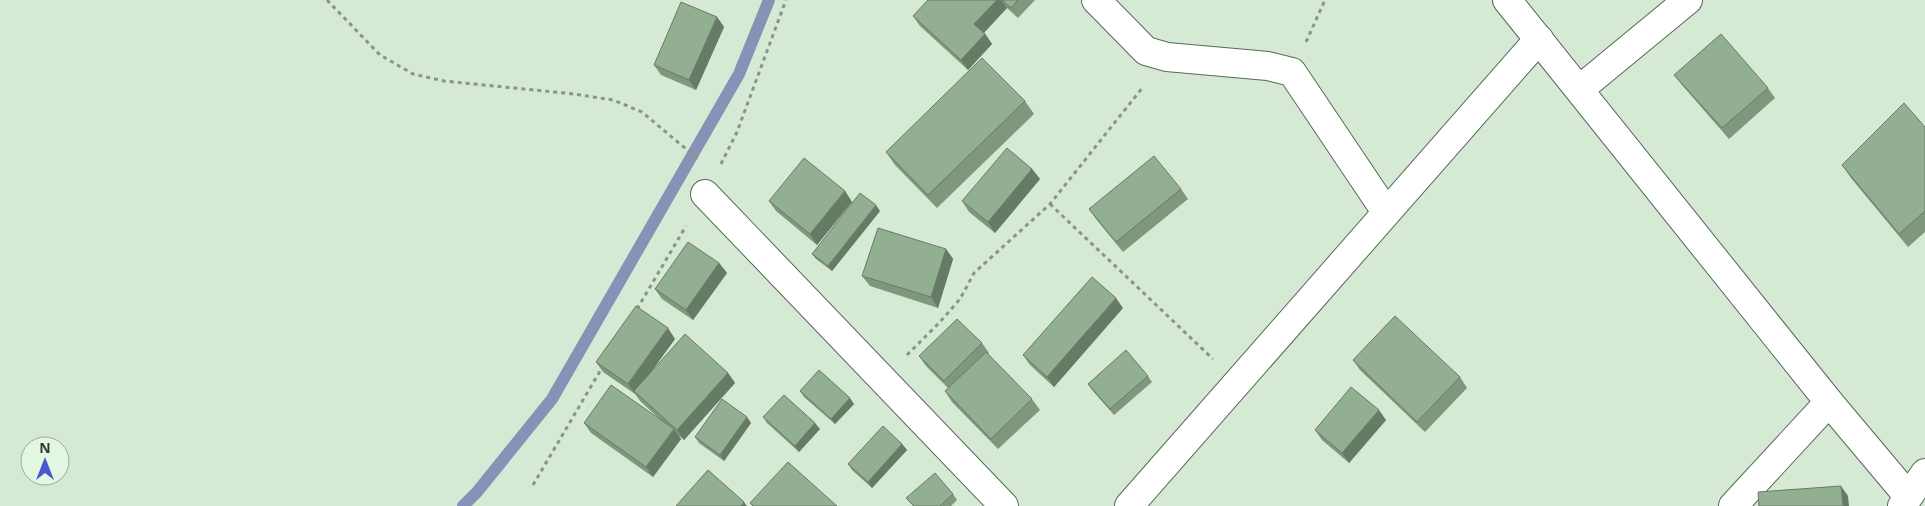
<svg xmlns="http://www.w3.org/2000/svg" width="1925" height="506" font-family="'Noto Sans',sans-serif">
  <rect width="100%" height="100%" fill="#d5e9d5"/>
  <g fill="none" stroke-linecap="round" stroke-linejoin="round">
    <polyline stroke="#8891b6" stroke-width="12" points="463,506 477,492 552,399 739,74 769,0"/>
    <defs>
      <g id="minor">
        <polyline points="1096,0 1146,51 1167,57 1268,66 1292,72 1386,212"/>
        <polyline points="1507,0 1829,402 1908,496"/>
        <polyline points="1580,89 1688,0"/>
        <polyline points="705,194 1004,506"/>
        <polyline points="1129,506 1539,39"/>
        <polyline points="1733,506 1829,402"/>
        <polyline points="1902,506 1925,473"/>
      </g>
    </defs>
    <use href="#minor" stroke="#586958" stroke-width="30"/>
    <g stroke="#889688" stroke-width="3" stroke-dasharray="4 4" stroke-linecap="butt">
      <polyline points="327,0 380,55 413,74 444,81 574,94 613,100 642,112 698,159"/>
      <polyline points="1306,42 1325,0"/>
      <polyline points="721,164 737,132 786,0"/>
      <polyline points="1050,204 1213,359"/>
      <polyline points="637,309 686,226"/>
      <polyline points="907,355 939,323 960,299 974,273 1050,204 1143,87"/>
      <polyline points="533,485 603,366"/>
    </g>
    <use href="#minor" stroke="#fff" stroke-width="28"/>
  </g>
  <g fill="#7e977d">
    <polygon points="928,0 1035,0 1018,18 1007,8 984,32 992,44 968,70 920,26 913,16"/>
    <polygon points="717,17 724,27 696,90 661,75 654,65"/>
    <polygon points="1674,75 1768,88 1775,98 1729,139 1682,85"/>
    <polygon points="1025,101 1034,114 937,208 895,165 886,152"/>
    <polygon points="1925,127 1925,232 1908,247 1851,178 1842,165"/>
    <polygon points="1032,169 1040,179 995,233 969,212 962,201"/>
    <polygon points="1181,189 1188,199 1123,252 1096,219 1089,209"/>
    <polygon points="845,191 852,202 817,245 776,211 769,201"/>
    <polygon points="880,211 832,271 816,259 812,254"/>
    <polygon points="946,249 953,259 938,308 870,286 862,276"/>
    <polygon points="719,263 727,273 693,320 662,299 655,289"/>
    <polygon points="1123,308 1054,387 1030,365 1023,355"/>
    <polygon points="675,339 650,373 728,373 735,383 684,440 678,435 681,439 653,477 591,433 584,423 662,421 641,402 635,394 603,372 596,362"/>
    <polygon points="982,343 989,353 988,354 1032,399 1040,410 998,449 952,402 945,391 948,388 926,366 919,356"/>
    <polygon points="1353,360 1460,377 1467,388 1425,432 1360,370"/>
    <polygon points="1148,376 1152,382 1114,415 1092,390 1088,384"/>
    <polygon points="800,391 854,404 835,424 804,397"/>
    <polygon points="763,417 820,429 799,452 767,423"/>
    <polygon points="1386,420 1349,463 1322,440 1315,430"/>
    <polygon points="751,423 724,461 699,443 695,437"/>
    <polygon points="902,444 907,450 872,488 852,470 848,464"/>
    <polygon points="953,494 957,500 951,506 913,506 906,498"/>
  </g>
  <g fill="#667b66">
    <polygon points="997,0 1001,0 1007,8 982,35 974,24"/>
    <polygon points="717,17 724,27 696,90 689,80"/>
    <polygon points="985,34 992,44 968,70 961,60"/>
    <polygon points="1032,169 1040,179 995,233 988,222"/>
    <polygon points="845,191 852,202 817,245 810,234"/>
    <polygon points="876,205 880,211 832,271 828,266"/>
    <polygon points="946,249 953,259 938,308 931,297"/>
    <polygon points="719,263 727,273 693,320 686,310"/>
    <polygon points="1116,298 1123,308 1054,387 1047,377"/>
    <polygon points="668,328 675,339 636,393 634,391 635,394 628,384"/>
    <polygon points="728,373 735,383 684,440 677,430"/>
    <polygon points="850,398 854,404 835,424 831,419"/>
    <polygon points="1379,410 1386,420 1349,463 1342,453"/>
    <polygon points="747,417 751,423 724,461 720,455"/>
    <polygon points="815,423 820,429 799,452 795,446"/>
    <polygon points="674,429 681,439 653,477 646,467"/>
    <polygon points="902,444 907,450 872,488 868,482"/>
    <polygon points="1841,486 1848,496 1849,506 1843,506"/>
    <polygon points="744,502 747,506 741,506"/>
  </g>
  <g fill="#92b091" stroke="#667b66">
    <polygon points="928,0 997,0 974,24 985,34 961,60 913,16"/>
    <polygon points="1002,0 1018,0 1011,8"/>
    <polygon points="681,2 717,17 689,80 654,65"/>
    <polygon points="1721,34 1768,88 1722,128 1674,75"/>
    <polygon points="982,58 1025,101 928,195 886,152"/>
    <polygon points="1904,103 1925,127 1925,211 1899,234 1842,165"/>
    <polygon points="1007,148 1032,169 988,222 962,201"/>
    <polygon points="1154,156 1181,189 1116,242 1089,209"/>
    <polygon points="804,158 845,191 810,234 769,201"/>
    <polygon points="860,193 876,205 828,266 812,254"/>
    <polygon points="878,228 946,249 931,297 862,276"/>
    <polygon points="688,242 719,263 686,310 655,289"/>
    <polygon points="1092,277 1116,298 1047,377 1023,355"/>
    <polygon points="636,306 668,328 628,384 596,362"/>
    <polygon points="1395,316 1460,377 1417,422 1353,360"/>
    <polygon points="957,319 982,343 944,381 919,356"/>
    <polygon points="685,334 728,373 677,430 634,391"/>
    <polygon points="1126,350 1148,376 1110,409 1088,384"/>
    <polygon points="986,352 1032,399 991,439 945,391"/>
    <polygon points="819,370 850,398 831,419 800,391"/>
    <polygon points="611,385 674,429 646,467 584,423"/>
    <polygon points="1351,387 1379,410 1342,453 1315,430"/>
    <polygon points="784,395 815,423 795,446 763,417"/>
    <polygon points="722,399 747,417 720,455 695,437"/>
    <polygon points="883,426 902,444 868,482 848,464"/>
    <polygon points="788,462 837,506 753,506 750,503"/>
    <polygon points="708,470 744,502 741,506 676,506"/>
    <polygon points="935,473 953,494 940,506 914,506 906,498"/>
    <polygon points="1841,486 1843,506 1759,506 1758,492"/>
  </g>
  <g transform="translate(45 461)"><circle r="24" fill="#e2f6e2" stroke="#9cab9c"/>
  <path d="M0-4L9 19L0 12L-9 19Z" fill="#4957cc"/>
  <text y="-8" font-size="14" font-weight="bold" text-anchor="middle" fill="#323a32">N</text>
  </g>
</svg>
